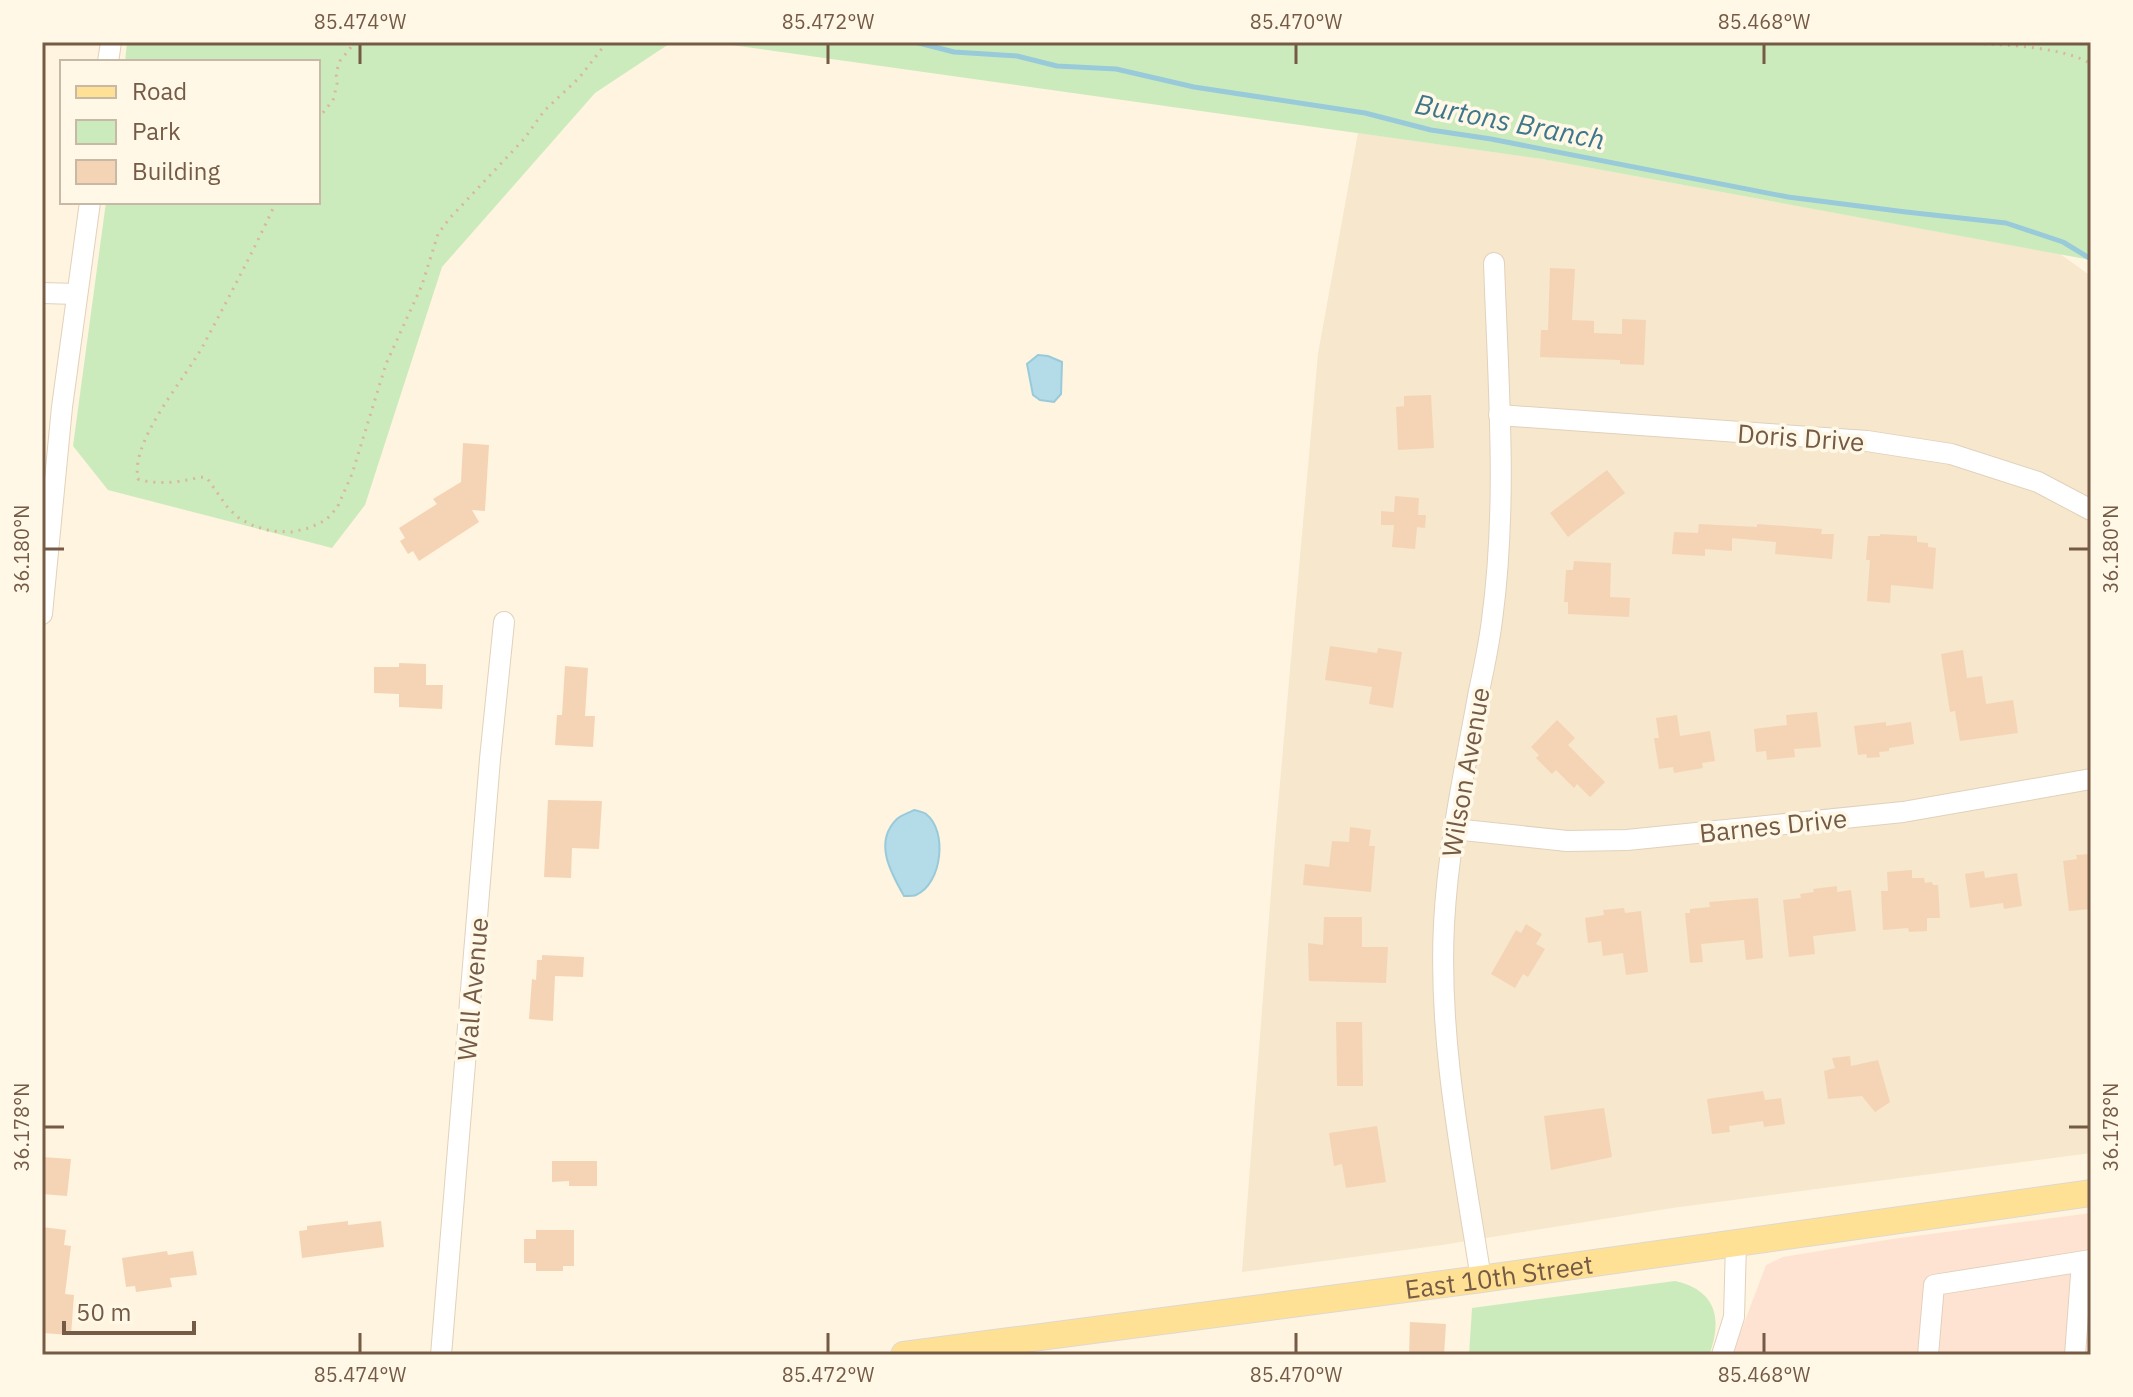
<svg xmlns="http://www.w3.org/2000/svg" width="2133" height="1397" font-family="'IBM Plex Sans',sans-serif">
  <rect width="100%" height="100%" fill="#fef4df"/>
  <polygon fill="#f6e7cd" points="1358,133 1542,159 2060,254 2091,276 2091,1153 1672,1208 1442,1245 1242,1272 1275,840 1318,354"/>
  <polygon fill="#ffe3d2" points="2091,1213 2091,1355 1732,1355 1766,1265 1783,1257 1892,1239"/>
  <g fill="#ccebbd">
    <polygon points="127,42 672,42 595,93 442,267 365,505 332,548 108,490 73,446 106,202 318,202 318,62 125,62"/>
    <polygon points="710,42 2091,42 2091,260 1542,159"/>
    <path d="M 1675,1281 C 1716,1290 1723,1319 1709,1355 L 1469,1355 L 1472,1308 Z"/>
  </g>
  <g fill="#b3dce8" stroke="#99cada" stroke-width="2">
    <polygon points="1038,355 1048,356 1062,362 1061,394 1054,402 1040,400 1033,395 1027,364"/>
    <path d="M 914,810 C 916,810 925,813 926,814 C 948,831 942,884 916,895 C 914,896 907,896 904,896 C 891,873 873,842 897,819 C 901,815 909,813 914,810 Z"/>
  </g>
  <g fill="none" stroke-linecap="round" stroke-linejoin="round">
    <polyline stroke="#99cada" stroke-width="5" points="915,42 954,52 1017,56 1057,66 1116,69 1194,87 1365,113 1431,130 1491,139 1788,197 1906,212 2006,223 2063,242 2091,259"/>
  </g>
  <g fill="#f5d4b5">
    <polygon points="1550,268 1575,269 1572,320 1594,321 1594,333 1622,334 1622,319 1646,320 1644,365 1620,364 1620,360 1540,357 1541,330 1548,330"/>
    <polygon points="1431,395 1434,448 1398,450 1396,407 1404,406 1404,396"/>
    <polygon points="463,443 489,445 485,511 472,510 479,522 419,561 413,551 408,554 400,541 405,538 399,528 437,504 433,499 461,482"/>
    <polygon points="1607,470 1625,493 1568,537 1550,513"/>
    <polygon points="1395,496 1419,498 1418,515 1426,515 1425,528 1417,527 1415,549 1392,547 1394,525 1381,525 1381,511 1394,512"/>
    <polygon points="1699,524 1757,527 1757,524 1822,529 1821,534 1834,534 1832,559 1775,554 1776,542 1732,538 1732,551 1705,549 1705,556 1672,554 1674,532 1698,533"/>
    <polygon points="1880,534 1917,536 1917,542 1928,543 1928,547 1936,548 1933,589 1891,585 1890,603 1867,601 1870,560 1866,560 1868,536 1880,536"/>
    <polygon points="1574,561 1611,563 1610,597 1630,598 1629,617 1568,614 1568,602 1564,602 1566,570 1573,570"/>
    <polygon points="1330,646 1377,653 1378,648 1402,652 1393,708 1369,704 1372,687 1325,680"/>
    <polygon points="1963,650 1967,678 1982,676 1986,704 2013,700 2018,733 1960,741 1955,711 1950,712 1941,654"/>
    <polygon points="399,663 426,664 426,685 443,685 442,709 399,707 399,694 374,693 374,667 399,667"/>
    <polygon points="565,666 588,668 585,716 595,716 593,747 555,745 557,715 562,715"/>
    <polygon points="1817,712 1821,747 1794,749 1795,757 1767,760 1766,751 1756,752 1754,729 1787,725 1786,715"/>
    <polygon points="1677,715 1680,736 1710,731 1715,761 1702,763 1703,768 1674,773 1673,767 1659,769 1654,738 1659,738 1656,718"/>
    <polygon points="1557,720 1575,738 1568,745 1605,782 1590,797 1577,784 1574,788 1556,770 1552,774 1536,758 1539,755 1531,747"/>
    <polygon points="1886,722 1886,726 1911,722 1914,744 1889,748 1889,751 1879,752 1880,757 1867,758 1866,754 1858,755 1854,726"/>
    <polygon points="548,800 602,801 599,849 572,848 571,878 544,877"/>
    <polygon points="1350,827 1371,830 1369,846 1375,846 1371,892 1303,885 1305,864 1329,867 1332,841 1349,842"/>
    <polygon points="2091,854 2091,897 2089,897 2090,909 2069,911 2063,861 2077,859 2076,855"/>
    <polygon points="1912,870 1912,878 1924,878 1925,883 1932,882 1933,885 1938,885 1940,918 1927,918 1927,931 1909,932 1908,928 1883,930 1881,891 1888,891 1887,872"/>
    <polygon points="1984,871 1985,878 2017,873 2022,906 2004,909 2003,903 1970,908 1965,874"/>
    <polygon points="1837,886 1837,892 1851,890 1856,931 1813,936 1815,954 1789,957 1783,900 1801,898 1800,894 1814,892 1813,889"/>
    <polygon points="1758,898 1763,958 1746,960 1744,940 1701,944 1703,962 1690,963 1685,913 1690,913 1690,909 1710,907 1709,902"/>
    <polygon points="1624,908 1625,913 1641,911 1648,972 1626,975 1623,953 1603,956 1601,941 1588,943 1585,918 1604,915 1603,910"/>
    <polygon points="1324,917 1362,917 1362,947 1388,947 1386,983 1309,981 1308,943 1323,945"/>
    <polygon points="1526,924 1542,934 1536,944 1545,949 1528,977 1523,974 1515,988 1491,974 1516,930 1521,933"/>
    <polygon points="542,955 584,957 583,977 555,976 553,1021 529,1019 532,979 536,980 537,960 542,960"/>
    <polygon points="1336,1022 1362,1022 1363,1086 1337,1086"/>
    <polygon points="1850,1056 1851,1066 1878,1060 1890,1102 1875,1112 1862,1096 1828,1099 1824,1071 1835,1068 1832,1058"/>
    <polygon points="1763,1091 1765,1100 1781,1098 1785,1124 1764,1127 1763,1121 1729,1126 1730,1132 1712,1134 1707,1099"/>
    <polygon points="1604,1108 1612,1157 1551,1170 1544,1116"/>
    <polygon points="1377,1126 1386,1182 1346,1188 1342,1164 1334,1166 1329,1133"/>
    <polygon points="42,1157 71,1159 67,1196 42,1194"/>
    <polygon points="552,1161 597,1161 597,1186 569,1186 569,1181 552,1182"/>
    <polygon points="348,1221 348,1225 381,1221 384,1247 302,1258 299,1231 307,1230 307,1226"/>
    <polygon points="42,1227 66,1230 64,1245 71,1246 65,1294 74,1295 71,1335 42,1333"/>
    <polygon points="536,1230 574,1230 574,1266 563,1266 563,1271 536,1271 536,1263 524,1263 524,1239 536,1239"/>
    <polygon points="167,1251 168,1255 193,1251 197,1275 170,1278 172,1287 136,1292 135,1286 126,1287 122,1258"/>
    <polygon points="1410,1322 1446,1324 1444,1355 1409,1355"/>
  </g>
  <g fill="none" stroke-linecap="round" stroke-linejoin="round">
    <defs>
      <g id="minor">
        <polyline points="108,62 111,42"/>
        <polyline points="42,293 77,294"/>
        <polyline points="1499,415 1867,441 1951,454 2038,482 2091,510"/>
        <polyline points="42,614 62,407 90,202"/>
        <polyline points="1454,829 1567,841 1627,840 1903,812 2091,779"/>
        <path d="M 1481,1279 C 1463,1162 1438,1043 1444,924 C 1448,846 1465,769 1479,691 C 1484,668 1489,644 1492,620 C 1508,502 1498,382 1494,263"/>
        <polyline points="441,1355 490,759 504,622"/>
        <polyline points="1722,1355 1734,1317 1736,1243"/>
        <polyline points="1928,1355 1934,1285 2091,1260"/>
        <polyline points="2075,1355 2082,1262"/>
      </g>
      <g id="major">
        <path id="s1" d="M 904,1355 L 1481,1279 L 2091,1193"/>
      </g>
    </defs>
    <use href="#minor" stroke="#e2d1bb" stroke-width="22"/>
    <use href="#major" stroke="#ded8d2" stroke-width="28"/>
    <g stroke="#d9b799" stroke-width="3" stroke-dasharray="2 6" stroke-linecap="butt">
      <path d="M 1936,42 C 1976,44 2058,43 2091,64"/>
      <polyline points="318,119 333,100 337,84 336,73 340,61 355,42"/>
      <path d="M 276,202 C 254,250 229,297 204,344 C 186,378 130,440 138,479 C 152,484 172,483 187,480 C 195,479 200,476 207,478 L 228,508 L 240,519 L 254,526 L 271,531 L 291,532 L 309,528 L 326,520 L 337,508 L 352,474 L 386,364 L 422,285 L 438,234 L 449,219 L 524,139 L 544,111 L 579,78 L 607,42"/>
    </g>
    <use href="#minor" stroke="#fff" stroke-width="20"/>
    <use href="#major" stroke="#ffe195" stroke-width="26"/>
  </g>
  <path fill="none" stroke="#755b45" stroke-width="3" d="M 360,44 L 360,64M 828,44 L 828,64M 1296,44 L 1296,64M 1764,44 L 1764,64M 44,549 L 64,549M 2069,549 L 2089,549M 44,1127 L 64,1127M 2069,1127 L 2089,1127M 360,1333 L 360,1353M 828,1333 L 828,1353M 1296,1333 L 1296,1353M 1764,1333 L 1764,1353"/>
  <g text-anchor="middle" dominant-baseline="central" stroke-width="7" stroke-linejoin="round" paint-order="stroke">
    <g font-size="26" fill="#755b45" stroke="#fff8e7">
      <text transform="translate(1801 437) rotate(4)">Doris Drive</text>
      <text transform="translate(1465 772) rotate(-80)">Wilson Avenue</text>
      <text transform="translate(1773 825) rotate(-6)">Barnes Drive</text>
      <text transform="translate(472 989) rotate(-85)">Wall Avenue</text>
      <text stroke="none"><textPath href="#s1" startOffset="600">East 10th Street</textPath></text>
    </g>
    <g font-size="28" font-style="italic" fill="#3e778b" stroke="#fff8e7">
      <text transform="translate(1510 121) rotate(11)">Burtons Branch</text>
    </g>
  </g>
  <rect width="2133" height="1397" fill="none" stroke="#fff8e7" stroke-width="88"/>
  <rect x="60" y="60" width="260" height="144" fill="#fff8e7" stroke="#c8b9a6" stroke-width="2"/>
  <rect x="76" y="86" width="40" height="12" fill="#ffe195" stroke="#c8b9a6" stroke-width="2"/>
  <text x="132" y="100" font-size="24" fill="#755b45">Road</text>
  <rect x="76" y="120" width="40" height="24" fill="#ccebbd" stroke="#c8b9a6" stroke-width="2"/>
  <text x="132" y="140" font-size="24" fill="#755b45">Park</text>
  <rect x="76" y="160" width="40" height="24" fill="#f5d4b5" stroke="#c8b9a6" stroke-width="2"/>
  <text x="132" y="180" font-size="24" fill="#755b45">Building</text>
  <path d="M64 1321v12h130v-12" fill="none" stroke="#755b45" stroke-width="4"/>
  <text x="76" y="1321" font-size="24" fill="#755b45" stroke="#fff8e7" stroke-width="6" paint-order="stroke">50 m</text>
  <rect x="44" y="44" width="2045" height="1309" fill="none" stroke="#755b45" stroke-width="3"/>
  <g font-size="20" text-anchor="middle" fill="#755b45">
    <text x="360" y="29">85.474°W</text>
    <text x="828" y="29">85.472°W</text>
    <text x="1296" y="29">85.470°W</text>
    <text x="1764" y="29">85.468°W</text>
    <text transform="translate(22 549) rotate(-90)" y="7">36.180°N</text>
    <text transform="translate(2111 549) rotate(-90)" y="7">36.180°N</text>
    <text transform="translate(22 1127) rotate(-90)" y="7">36.178°N</text>
    <text transform="translate(2111 1127) rotate(-90)" y="7">36.178°N</text>
    <text x="360" y="1382">85.474°W</text>
    <text x="828" y="1382">85.472°W</text>
    <text x="1296" y="1382">85.470°W</text>
    <text x="1764" y="1382">85.468°W</text>
  </g>
</svg>
